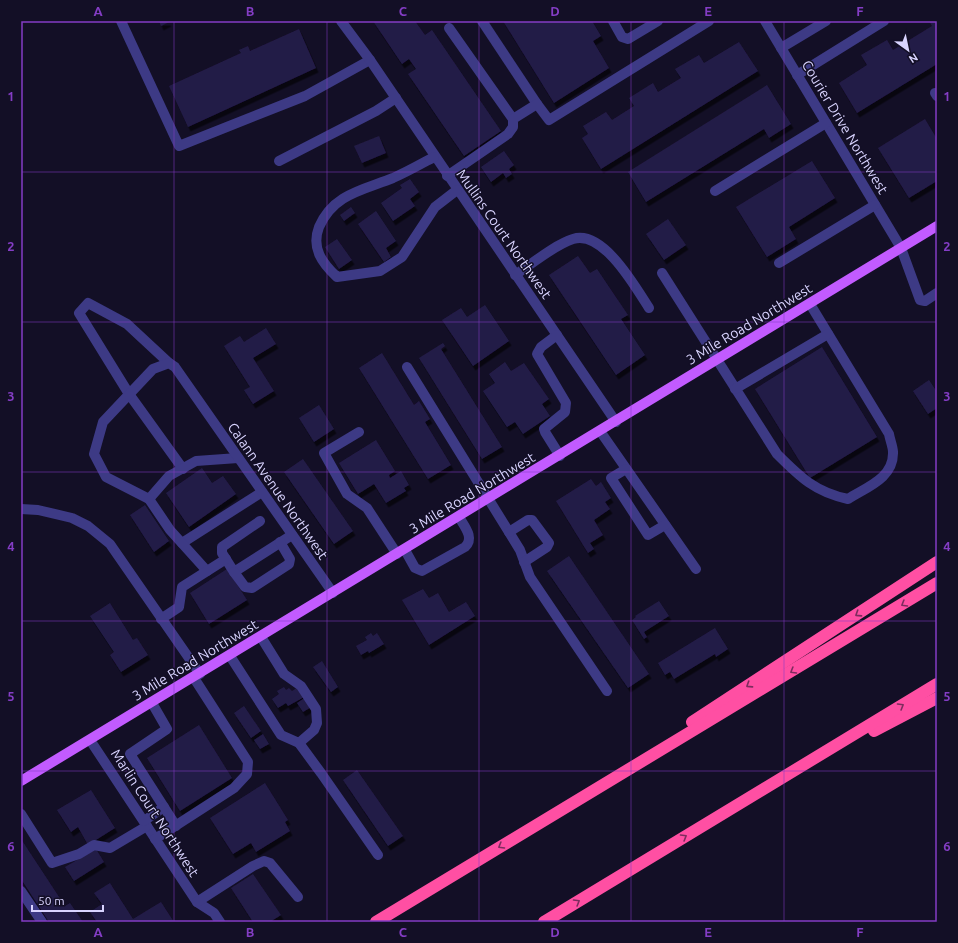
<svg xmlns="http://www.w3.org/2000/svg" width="958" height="943" font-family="Ubuntu,sans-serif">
  <defs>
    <filter id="shadow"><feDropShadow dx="2.5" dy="4.5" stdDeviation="0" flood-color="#0009"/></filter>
  </defs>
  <rect width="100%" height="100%" fill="#130f26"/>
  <g fill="#241b47" filter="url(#shadow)">
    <polygon points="159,21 168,21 169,22 161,26"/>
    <polygon points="373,21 415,21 425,35 432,30 501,131 464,156 408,74 416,69 409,59 402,64"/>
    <polygon points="503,21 592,21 601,36 593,41 609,68 554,103"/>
    <polygon points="929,21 937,21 937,64 857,113 839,83 867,65 861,55 887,40 893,50 932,26"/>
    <polygon points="299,29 316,68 188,127 169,86 241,53 239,50 248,46 250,51"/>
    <polygon points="739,42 758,71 601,169 582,138 588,134 583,126 606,112 612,120 634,106 629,98 653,83 658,92 681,78 675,69 699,55 704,63"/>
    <polygon points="767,85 791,124 769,138 764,129 646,202 628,172"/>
    <polygon points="925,119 937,139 937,181 909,198 878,148"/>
    <polygon points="379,136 386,153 362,163 354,146"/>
    <polygon points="504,151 514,165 509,169 512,174 506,178 503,173 491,182 481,167"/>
    <polygon points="812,161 835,198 789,227 796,239 767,257 736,207"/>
    <polygon points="410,179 419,192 410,199 415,206 393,221 381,203 402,188 400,185"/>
    <polygon points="351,207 355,213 344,221 340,215"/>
    <polygon points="376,211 396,241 386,248 391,257 384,262 358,224"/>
    <polygon points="668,219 686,245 664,260 646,234"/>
    <polygon points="337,239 352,260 339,269 325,247"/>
    <polygon points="578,256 590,273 597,269 628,315 621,319 645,355 616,375 549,275"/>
    <polygon points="485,305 509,341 473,366 442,320 461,308 467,317"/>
    <polygon points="266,328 276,344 253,358 274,391 253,404 244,390 250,387 224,346 240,336 244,342"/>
    <polygon points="443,343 445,346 441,349 502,447 482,459 419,358"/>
    <polygon points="822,347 877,437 810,478 755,389"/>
    <polygon points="382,353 414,405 419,401 430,419 425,422 451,465 428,479 359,368"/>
    <polygon points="505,362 511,371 524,363 549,399 542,404 550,416 523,434 515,422 507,427 483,391 495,383 489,374"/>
    <polygon points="929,380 937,392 937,408 928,414 913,391"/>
    <polygon points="319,405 334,429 314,442 299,418"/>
    <polygon points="376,440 395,471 389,475 390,478 401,471 409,485 404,488 406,491 386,503 374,484 358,494 339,463"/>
    <polygon points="303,459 353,531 334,544 284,472"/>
    <polygon points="202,468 212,483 223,476 236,494 189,527 166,493"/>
    <polygon points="591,479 596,486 601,482 611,498 605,502 610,509 594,520 603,535 590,543 594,549 588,553 556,501"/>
    <polygon points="145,505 169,541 154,552 130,515"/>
    <polygon points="569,556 649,674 628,688 547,571"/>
    <polygon points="227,569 247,600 209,624 190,593"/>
    <polygon points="423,589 429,598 438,593 449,612 466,602 475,616 429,645 402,600"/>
    <polygon points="659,601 669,616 644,632 647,637 644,639 632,620 636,617 635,616"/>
    <polygon points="110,603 133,640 137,638 148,655 121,672 110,655 114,652 90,616"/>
    <polygon points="715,628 728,649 716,657 715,654 674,679 670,672 665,675 658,663"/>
    <polygon points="371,633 373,636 377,633 384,644 369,653 368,651 361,655 356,646 367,640 365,637"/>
    <polygon points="322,661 338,687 331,692 313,667"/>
    <polygon points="300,686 306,696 288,706 286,703 278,708 272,699 279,694 277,691 284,687 286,690 289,688 292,691"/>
    <polygon points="306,697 313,706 303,712 297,703"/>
    <polygon points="244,706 261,731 251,738 234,713"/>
    <polygon points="199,725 232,778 180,811 147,758"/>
    <polygon points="263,734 269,744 260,749 254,740"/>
    <polygon points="357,770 403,836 388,846 343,780"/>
    <polygon points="265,783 288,820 285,822 290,831 256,852 251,843 233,854 210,818"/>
    <polygon points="91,790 115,828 88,845 78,827 71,832 57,810"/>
    <polygon points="21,839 65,906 70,903 83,922 49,922 21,879"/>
    <polygon points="96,849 104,862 74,881 65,867"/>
    <polygon points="253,874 281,915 270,922 253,922 231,888"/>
    <polygon points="110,883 133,919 161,902 174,922 97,922 90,912 102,904 94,893"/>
  </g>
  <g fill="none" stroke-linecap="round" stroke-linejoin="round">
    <g stroke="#3d3a85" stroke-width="10">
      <polyline points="121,21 179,146 305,96 370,60"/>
      <polyline points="341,21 370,60 616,422"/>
      <polyline points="482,21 537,104"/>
      <polyline points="613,21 622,37 628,39 658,21"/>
      <polyline points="765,21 901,248 920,300 925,301 937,293"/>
      <polyline points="449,28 513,119"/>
      <polyline points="781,48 826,21"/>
      <polyline points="797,75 884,21"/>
      <polyline points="935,93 937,96"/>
      <path d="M 434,157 C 421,164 407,172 393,178 C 363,190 333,194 319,227 C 311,248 322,263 337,277 L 380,271 L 402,257 L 435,207 L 457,190"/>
      <polyline points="279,161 376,111 396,98"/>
      <polyline points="447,176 508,134 513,127 513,119 537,104 549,120 709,21"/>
      <polyline points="715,191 826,123"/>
      <polyline points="779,263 875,205"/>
      <path d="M 662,273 L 777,454 C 800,477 815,492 848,499 C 867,487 894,478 893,452 C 893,447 890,440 889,434 L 810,304"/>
      <path d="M 515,275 C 532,264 554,245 573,239 C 603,229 636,288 649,308"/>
      <polyline points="557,335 541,347 537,354 566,403 565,412 544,429 545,432 560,456"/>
      <polyline points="169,363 127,324 88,303 79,313 129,394 183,469"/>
      <polyline points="407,367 520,550 530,577 607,691"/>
      <polyline points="735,389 828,334"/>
      <polyline points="600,431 696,569"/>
      <polyline points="359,432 324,453 347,494 367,508 397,554"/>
      <polyline points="626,469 611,478 648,535 665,525"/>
      <polyline points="149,499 169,476 196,461 238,458"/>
      <polyline points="21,509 38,510 72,518 88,526 110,544 200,674"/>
      <polyline points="260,521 222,547 222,553 234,572 292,535"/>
      <polyline points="509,532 528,520 532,520 549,543 547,547 524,562"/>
      <polyline points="182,543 262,492"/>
      <path d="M 405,550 L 415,568 L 422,571 L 465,547 C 475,538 464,526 459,517"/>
      <polyline points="207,571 170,530 149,499 106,477 94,454 103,422 153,369 169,363 175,367 333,593"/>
      <polyline points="234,572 245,587 252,588 289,564 290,559 280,542"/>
      <polyline points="161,619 179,607 182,587 226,559"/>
      <polyline points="261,637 284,674 301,686 316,709 317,723 314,730 299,743"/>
      <polyline points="230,656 281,735 299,743 321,773 378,855"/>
      <polyline points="152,703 167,729 130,754 176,826"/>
      <polyline points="90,740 197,902 214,913 220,922"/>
      <polyline points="21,814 52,863 79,854 94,845 110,848 147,826"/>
      <polyline points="144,821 164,807"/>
      <polyline points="155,839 234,788 247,774 248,762 194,678"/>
      <polyline points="21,891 42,922"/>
      <polyline points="197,902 253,866 264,861 270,863 298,897"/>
    </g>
    <polyline stroke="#c25bff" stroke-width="10" points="21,781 937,226"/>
    <g stroke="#ff4fa3" stroke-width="12">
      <polyline points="692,722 937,562"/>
      <polyline points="874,731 937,698"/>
      <polyline points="376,922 937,583"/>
      <polyline points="544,922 937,684"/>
    </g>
  </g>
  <defs><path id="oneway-chevron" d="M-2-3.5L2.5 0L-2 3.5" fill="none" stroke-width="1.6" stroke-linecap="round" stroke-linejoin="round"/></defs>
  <g stroke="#7d2c5e">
    <use href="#oneway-chevron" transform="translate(904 604) rotate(149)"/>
    <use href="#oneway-chevron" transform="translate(858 614) rotate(147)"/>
    <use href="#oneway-chevron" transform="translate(793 671) rotate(149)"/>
    <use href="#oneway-chevron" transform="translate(749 685) rotate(147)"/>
    <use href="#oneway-chevron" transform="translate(901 706) rotate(-31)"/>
    <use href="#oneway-chevron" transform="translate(684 837) rotate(-31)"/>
    <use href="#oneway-chevron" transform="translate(501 846) rotate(149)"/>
    <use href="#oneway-chevron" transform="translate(577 902) rotate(-31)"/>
  </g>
  <path fill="none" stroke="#843dc5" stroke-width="1" stroke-opacity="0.55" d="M 174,21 L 174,922M 327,21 L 327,922M 479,21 L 479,922M 631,21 L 631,922M 784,21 L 784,922M 21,172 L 937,172M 21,322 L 937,322M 21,472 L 937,472M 21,621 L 937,621M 21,771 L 937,771"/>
  <g text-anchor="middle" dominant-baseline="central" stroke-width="3" stroke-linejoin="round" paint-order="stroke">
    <g font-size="14" fill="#d9d4ff" stroke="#130f26">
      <text transform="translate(845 127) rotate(59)">Courier Drive Northwest</text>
      <text transform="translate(504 234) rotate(55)">Mullins Court Northwest</text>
      <text transform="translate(749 324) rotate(-31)">3 Mile Road Northwest</text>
      <text transform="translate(278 491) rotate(55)">Calann Avenue Northwest</text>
      <text transform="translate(472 493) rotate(-31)">3 Mile Road Northwest</text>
      <text transform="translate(195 660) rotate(-31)">3 Mile Road Northwest</text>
      <text transform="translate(155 813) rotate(57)">Marlin Court Northwest</text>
    </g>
  </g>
  <rect width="958" height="943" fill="none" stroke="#130f26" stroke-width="44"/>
  <g transform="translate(908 50) rotate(147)" stroke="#130f26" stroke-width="3" paint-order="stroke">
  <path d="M0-3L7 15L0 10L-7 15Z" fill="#d9d4ff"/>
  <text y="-6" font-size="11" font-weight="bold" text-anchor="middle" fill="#d9d4ff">N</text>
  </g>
  <path d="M32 905v6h71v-6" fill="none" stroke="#d9d4ff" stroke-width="2"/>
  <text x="38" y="905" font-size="12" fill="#d9d4ff" stroke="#130f26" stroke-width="3" paint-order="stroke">50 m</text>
  <rect x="22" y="22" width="914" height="899" fill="none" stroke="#843dc5" stroke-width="1.5"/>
  <g font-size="13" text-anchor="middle" font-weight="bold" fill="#843dc5">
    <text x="98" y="16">A</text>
    <text x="250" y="16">B</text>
    <text x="403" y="16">C</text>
    <text x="555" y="16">D</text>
    <text x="708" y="16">E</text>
    <text x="860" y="16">F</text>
    <text x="11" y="101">1</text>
    <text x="947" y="101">1</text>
    <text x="11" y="251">2</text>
    <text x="947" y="251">2</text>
    <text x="11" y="401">3</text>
    <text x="947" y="401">3</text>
    <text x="11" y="551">4</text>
    <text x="947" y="551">4</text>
    <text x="11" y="701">5</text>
    <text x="947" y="701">5</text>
    <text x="11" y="851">6</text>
    <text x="947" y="851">6</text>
    <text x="98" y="937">A</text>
    <text x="250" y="937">B</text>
    <text x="403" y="937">C</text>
    <text x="555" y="937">D</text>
    <text x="708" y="937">E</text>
    <text x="860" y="937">F</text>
  </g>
</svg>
